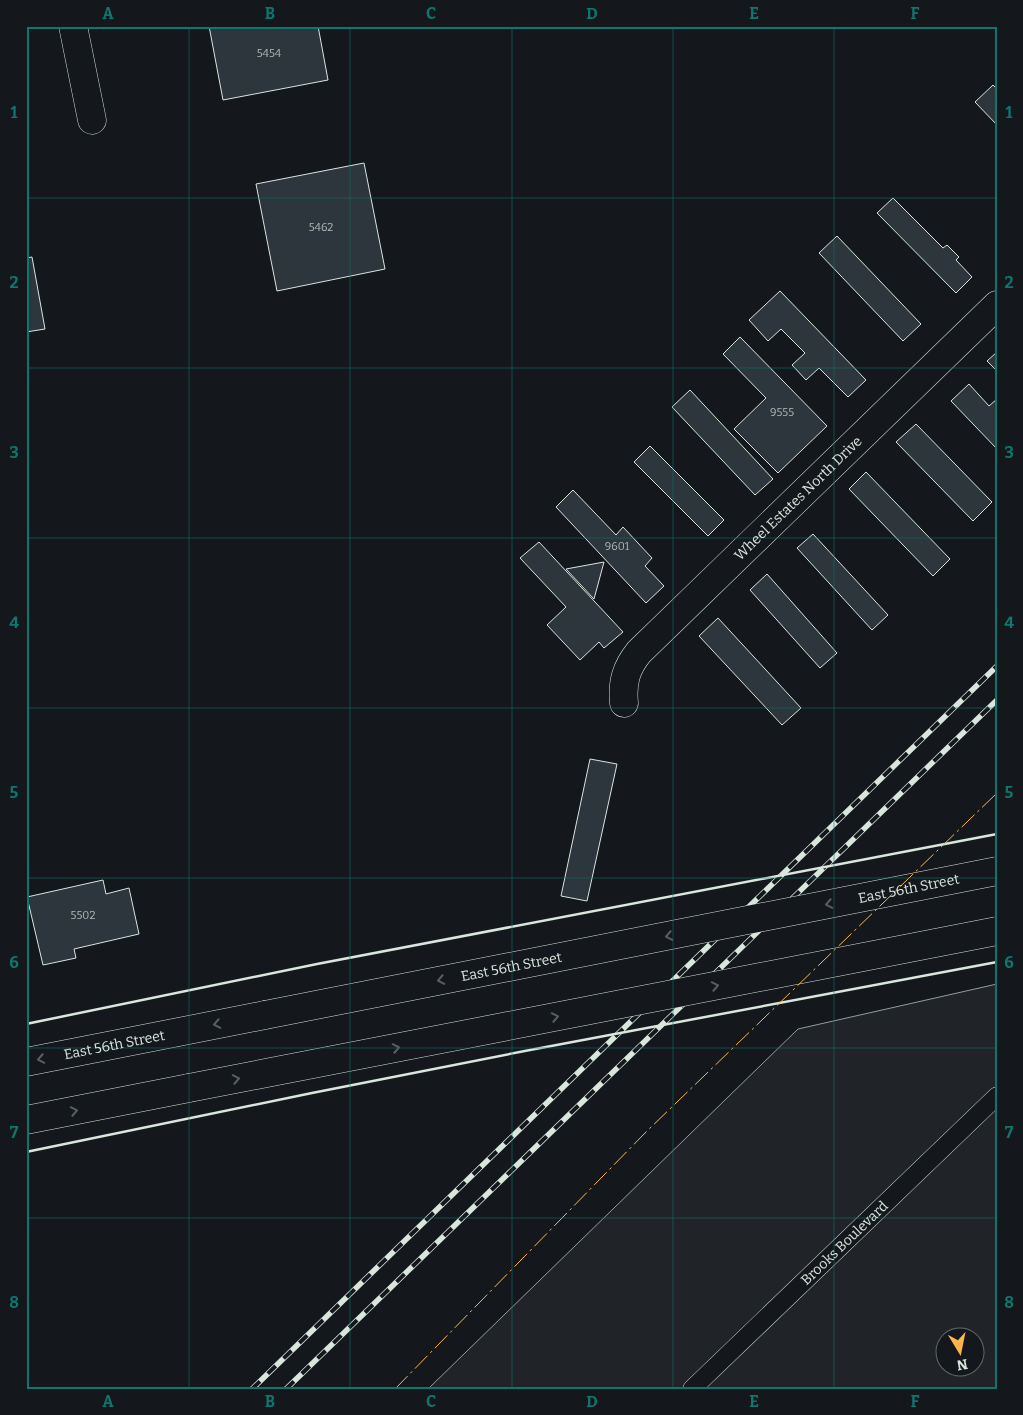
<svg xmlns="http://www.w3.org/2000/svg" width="1023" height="1415" font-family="Bitter,serif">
  <rect width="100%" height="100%" fill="#14181c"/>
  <path fill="#202428" stroke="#939e99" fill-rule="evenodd" d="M 997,984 L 997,1389 L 428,1389 L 798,1029 ZM 946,1338 L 976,1338 L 976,1368 L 946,1368 Z"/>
  <g fill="#2c363c" stroke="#d8e6dc">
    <polygon points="209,26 318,26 328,80 223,100"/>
    <polygon points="993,85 997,89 997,125 975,102"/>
    <polygon points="364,163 385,269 277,291 256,184"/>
    <polygon points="893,198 943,248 947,245 959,257 956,260 972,277 956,293 877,213"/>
    <polygon points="837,236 921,324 903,341 819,253"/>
    <polygon points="32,257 45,329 26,332 26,258"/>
    <polygon points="780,291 866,380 848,397 819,368 806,380 792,365 805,353 781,329 768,341 749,320"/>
    <polygon points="740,337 827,426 778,473 734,429 766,398 723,354"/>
    <polygon points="997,352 997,371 987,361"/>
    <polygon points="969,384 989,406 997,399 997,449 951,401"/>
    <polygon points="690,390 773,479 755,495 672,407"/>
    <polygon points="916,424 992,502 973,521 896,442"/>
    <polygon points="650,446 724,520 708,536 634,462"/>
    <polygon points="866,472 950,559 933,576 849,489"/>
    <polygon points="573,490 616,535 623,527 652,558 645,566 664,586 646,603 556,507"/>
    <polygon points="813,534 888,615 872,630 797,548"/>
    <polygon points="539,542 623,632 604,648 599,642 580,660 547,625 566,607 520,558"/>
    <polygon points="604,562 594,599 566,569"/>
    <polygon points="767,574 837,653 820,668 750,590"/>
    <polygon points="718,618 801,708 782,725 699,636"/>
    <polygon points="590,759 617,764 587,901 561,896"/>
    <polygon points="103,880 106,894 129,888 139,934 74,949 76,958 43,965 27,897"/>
  </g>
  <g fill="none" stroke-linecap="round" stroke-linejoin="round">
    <defs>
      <g id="service">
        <path id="s1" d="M 692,1389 L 997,1096"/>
      </g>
      <g id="minor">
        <polyline points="73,26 92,120"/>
        <path id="s2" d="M 624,703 C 622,682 626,668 639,652 L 997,305"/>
      </g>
      <g id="primary">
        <path id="s3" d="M 26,1062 L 265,1015"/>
        <polyline points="26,1120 189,1088"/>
      </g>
    </defs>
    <use href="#service" stroke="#d8e6dc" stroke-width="19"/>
    <use href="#minor" stroke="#d8e6dc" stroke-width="29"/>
    <use href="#primary" stroke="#d8e6dc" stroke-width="29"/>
    <use href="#service" stroke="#14181c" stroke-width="18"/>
    <use href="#minor" stroke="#14181c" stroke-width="28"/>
    <use href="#primary" stroke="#14181c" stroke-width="28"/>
    <defs>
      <g id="rail">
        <polyline points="252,1389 997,666"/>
        <polyline points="286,1389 997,700"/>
      </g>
    </defs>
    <use href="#rail" stroke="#d8e6dc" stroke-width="5.5"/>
    <use href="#rail" stroke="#14181c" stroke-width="4" stroke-dasharray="11" stroke-linecap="butt"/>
    <defs>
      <g id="primary-bridge">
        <path id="s4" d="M 265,1015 L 997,871"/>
        <polyline points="189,1088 997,931"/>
      </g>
    </defs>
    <use href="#primary-bridge" stroke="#d8e6dc" stroke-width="29" stroke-linecap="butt"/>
    <use href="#primary-bridge" stroke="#14181c" stroke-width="28"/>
    <g stroke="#d8e6dc" stroke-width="2.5">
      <polyline points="26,1024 317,964 997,834"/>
      <polyline points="26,1152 312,1093 530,1050 997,962"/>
    </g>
    <polyline stroke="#ffb74d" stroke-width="1" stroke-dasharray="18 4 2.5 4" stroke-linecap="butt" points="395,1389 646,1132 997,793"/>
  </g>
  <defs><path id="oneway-chevron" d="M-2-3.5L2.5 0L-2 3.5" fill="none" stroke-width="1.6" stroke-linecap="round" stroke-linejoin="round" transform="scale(1.25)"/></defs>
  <g stroke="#59605f">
    <use href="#oneway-chevron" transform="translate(829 904) rotate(169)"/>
    <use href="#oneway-chevron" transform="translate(669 936) rotate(169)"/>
    <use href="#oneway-chevron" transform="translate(441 980) rotate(169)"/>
    <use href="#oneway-chevron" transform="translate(715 986) rotate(-11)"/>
    <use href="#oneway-chevron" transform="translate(555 1017) rotate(-11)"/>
    <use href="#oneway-chevron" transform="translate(217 1024) rotate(169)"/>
    <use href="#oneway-chevron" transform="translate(396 1048) rotate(-11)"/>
    <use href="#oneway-chevron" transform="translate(41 1059) rotate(169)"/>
    <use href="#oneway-chevron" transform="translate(236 1079) rotate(-11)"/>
    <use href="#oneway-chevron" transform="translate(74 1111) rotate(-11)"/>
  </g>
  <path fill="none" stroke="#0f766e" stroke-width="1" stroke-opacity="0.55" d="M 189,26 L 189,1389M 350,26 L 350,1389M 512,26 L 512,1389M 673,26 L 673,1389M 834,26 L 834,1389M 26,198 L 997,198M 26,368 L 997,368M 26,538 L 997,538M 26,708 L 997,708M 26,878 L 997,878M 26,1048 L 997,1048M 26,1218 L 997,1218"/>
  <g text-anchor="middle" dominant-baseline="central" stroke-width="4" stroke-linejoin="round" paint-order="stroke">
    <g font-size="11" fill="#adbab4">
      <text x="269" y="53">5454</text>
      <text x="321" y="227">5462</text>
      <text x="782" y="412">9555</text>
      <text x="617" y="546">9601</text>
      <text x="83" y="915">5502</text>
    </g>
    <g font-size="14" fill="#d8e6dc" stroke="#14181c">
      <text stroke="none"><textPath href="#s2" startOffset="276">Wheel Estates North Drive</textPath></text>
      <text stroke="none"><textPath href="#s4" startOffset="656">East 56th Street</textPath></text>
      <text stroke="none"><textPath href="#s4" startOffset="251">East 56th Street</textPath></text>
      <text stroke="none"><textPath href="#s3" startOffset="90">East 56th Street</textPath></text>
      <text stroke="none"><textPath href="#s1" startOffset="211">Brooks Boulevard</textPath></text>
    </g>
  </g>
  <rect width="1023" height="1415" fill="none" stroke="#14181c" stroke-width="55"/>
  <g transform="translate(960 1352) rotate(170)"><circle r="24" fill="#14181c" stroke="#626a69"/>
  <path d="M0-4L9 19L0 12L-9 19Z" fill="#ffb74d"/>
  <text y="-8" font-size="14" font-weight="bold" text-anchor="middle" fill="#d8e6dc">N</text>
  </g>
  <rect x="28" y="28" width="968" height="1360" fill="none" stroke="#0f766e" stroke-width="2"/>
  <g font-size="16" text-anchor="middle" font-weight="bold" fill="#0f766e">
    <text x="108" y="19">A</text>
    <text x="270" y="19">B</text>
    <text x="431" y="19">C</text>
    <text x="592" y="19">D</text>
    <text x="754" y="19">E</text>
    <text x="915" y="19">F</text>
    <text x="14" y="118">1</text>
    <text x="1009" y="118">1</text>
    <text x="14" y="288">2</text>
    <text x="1009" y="288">2</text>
    <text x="14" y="458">3</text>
    <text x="1009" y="458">3</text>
    <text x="14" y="628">4</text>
    <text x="1009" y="628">4</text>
    <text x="14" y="798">5</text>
    <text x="1009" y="798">5</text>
    <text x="14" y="968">6</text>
    <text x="1009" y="968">6</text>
    <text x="14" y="1138">7</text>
    <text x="1009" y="1138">7</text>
    <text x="14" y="1308">8</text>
    <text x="1009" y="1308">8</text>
    <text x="108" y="1407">A</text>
    <text x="270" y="1407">B</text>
    <text x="431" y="1407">C</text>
    <text x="592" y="1407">D</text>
    <text x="754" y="1407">E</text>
    <text x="915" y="1407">F</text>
  </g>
</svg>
